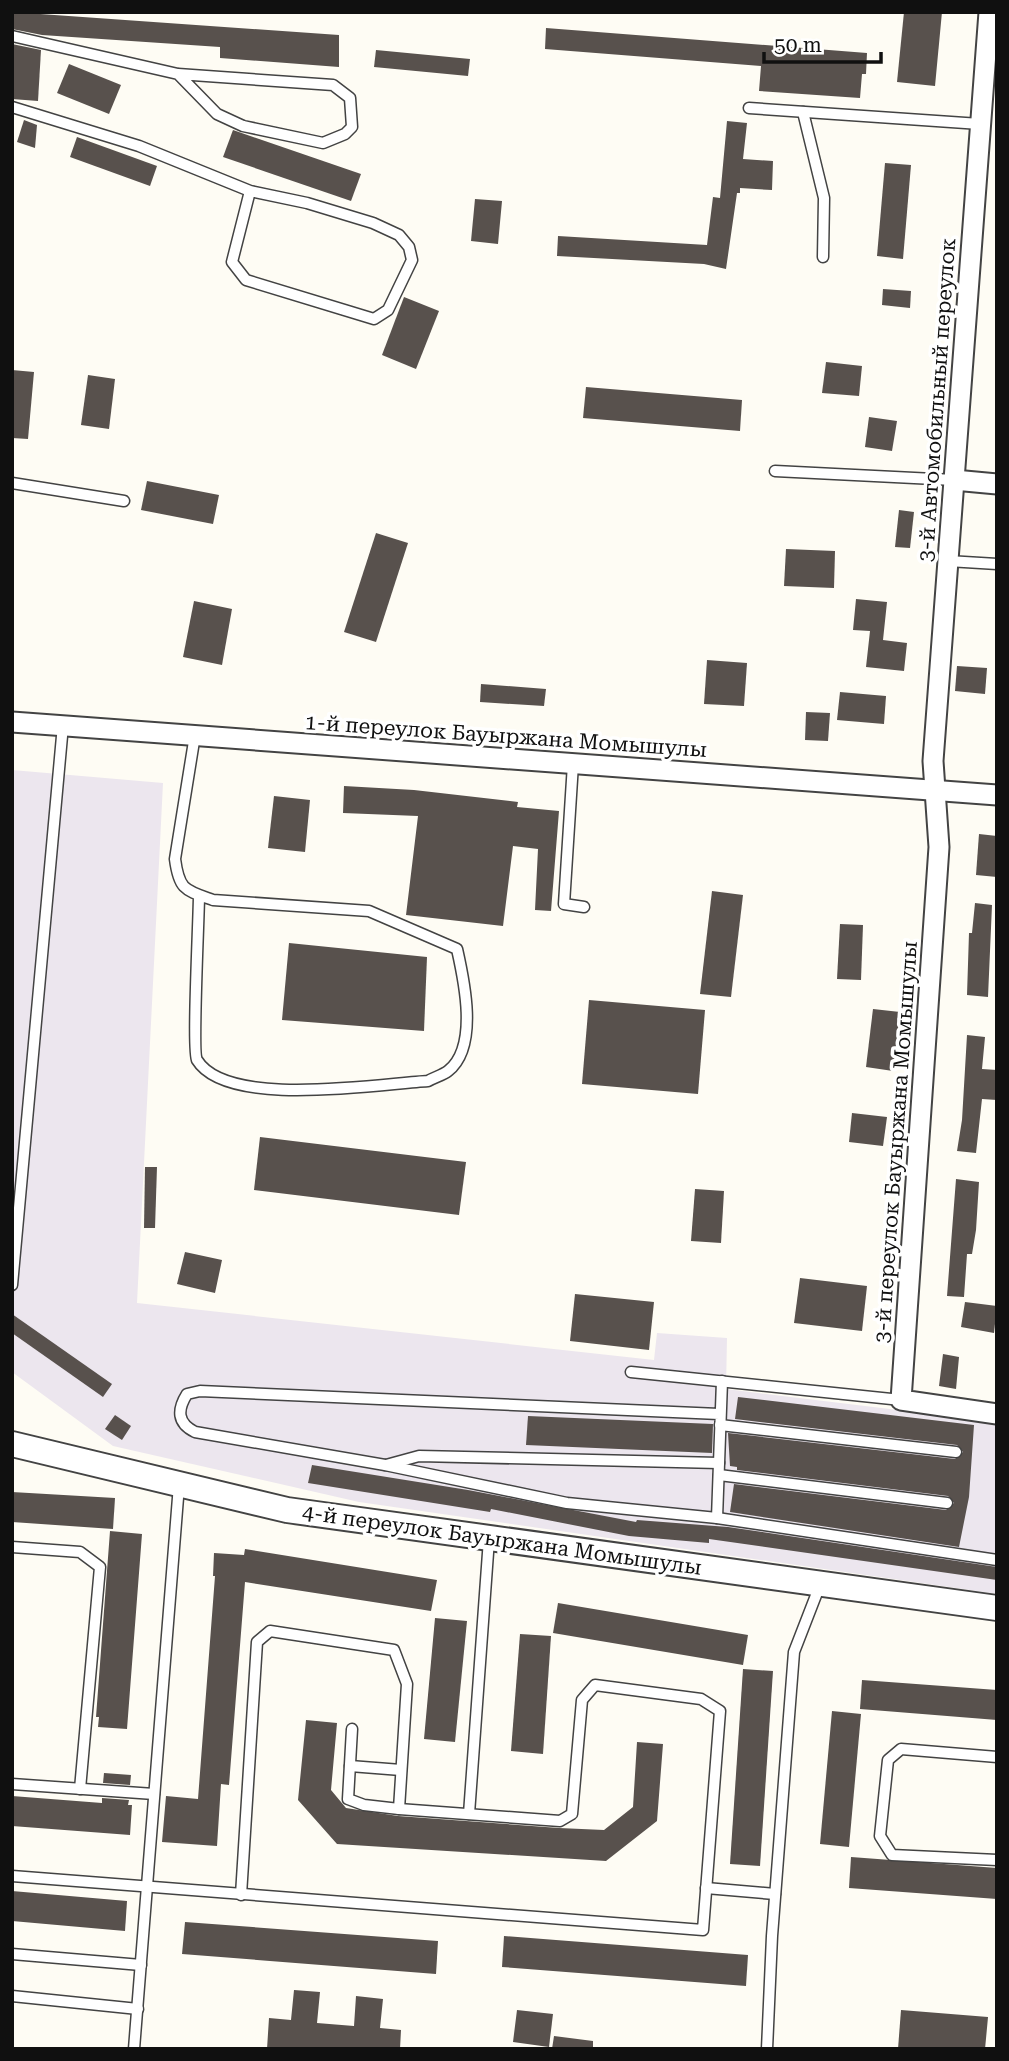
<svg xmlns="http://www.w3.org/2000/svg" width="1009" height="2061" font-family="'Roboto Serif',serif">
  <rect width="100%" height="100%" fill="#fefcf4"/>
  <polygon fill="#ece6ee" points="12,770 163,783 137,1303 654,1360 657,1333 727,1338 726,1389 997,1422 997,1594 359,1502 113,1446 12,1372"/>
  <g fill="#58514d">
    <polygon points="12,12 339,35 339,67 220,58 220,47 42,35 12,29"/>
    <polygon points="904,12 942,12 935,86 897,82"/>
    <polygon points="546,28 867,53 866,74 862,74 860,98 759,91 761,66 545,49"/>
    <polygon points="12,44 41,50 38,101 12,99"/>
    <polygon points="376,50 470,59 468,76 374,67"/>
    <polygon points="69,64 121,85 109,114 57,93"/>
    <polygon points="24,120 37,125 35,148 17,142"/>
    <polygon points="727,121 747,123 743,159 773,161 772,190 740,188 740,193 737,193 726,269 704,264 557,256 558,236 707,245 713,197 720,198"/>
    <polygon points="233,130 361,174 351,201 223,157"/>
    <polygon points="77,137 157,166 150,186 70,157"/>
    <polygon points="885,163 911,165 903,259 877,256"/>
    <polygon points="475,199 502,201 498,244 471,241"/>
    <polygon points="883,289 911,291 910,308 882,305"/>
    <polygon points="404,297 439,311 416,369 382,355"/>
    <polygon points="826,362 862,366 859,396 822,393"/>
    <polygon points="12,370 34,372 28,439 12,438"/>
    <polygon points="88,375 115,379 109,429 81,425"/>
    <polygon points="586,387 742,400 740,431 583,418"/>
    <polygon points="869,417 897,421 892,451 865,447"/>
    <polygon points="147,481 219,495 213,524 141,510"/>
    <polygon points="899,510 914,512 910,548 895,547"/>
    <polygon points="376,533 408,543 376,642 344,632"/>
    <polygon points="786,549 835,551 834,588 784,586"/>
    <polygon points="856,599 887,602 883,640 907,643 904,671 866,667 870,631 853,630"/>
    <polygon points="194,601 232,609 222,665 183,657"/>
    <polygon points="707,660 747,663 744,706 704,704"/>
    <polygon points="957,666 987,668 985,694 955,691"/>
    <polygon points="481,684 546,689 544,706 480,702"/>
    <polygon points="840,692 886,696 884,724 837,720"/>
    <polygon points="806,712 830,713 828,741 805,740"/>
    <polygon points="344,786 414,790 518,802 517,807 559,811 551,911 535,910 538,849 513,846 503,926 406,915 418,816 343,813"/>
    <polygon points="274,796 310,800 305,852 268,848"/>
    <polygon points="979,834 997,836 997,877 976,875"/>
    <polygon points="712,891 743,895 731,997 700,994"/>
    <polygon points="975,903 992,905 988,997 967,995 969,933 972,933"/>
    <polygon points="840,924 863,925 861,980 837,979"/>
    <polygon points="289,943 427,957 424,1031 282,1020"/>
    <polygon points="589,1000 705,1010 698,1094 582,1084"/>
    <polygon points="873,1009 900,1012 893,1071 866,1067"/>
    <polygon points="967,1035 985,1037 982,1069 997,1070 997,1100 982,1099 976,1153 957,1151 962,1120"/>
    <polygon points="852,1113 887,1117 883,1146 849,1142"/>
    <polygon points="260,1137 466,1162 459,1215 254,1190"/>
    <polygon points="145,1167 157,1167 155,1228 144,1228"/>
    <polygon points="956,1179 979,1182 976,1230 972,1254 967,1254 964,1297 947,1296"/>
    <polygon points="695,1189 724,1191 721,1243 691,1241"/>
    <polygon points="185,1252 222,1260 215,1293 177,1284"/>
    <polygon points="800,1278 867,1286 862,1331 794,1323"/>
    <polygon points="575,1294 654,1302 649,1350 570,1341"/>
    <polygon points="965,1302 997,1306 994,1333 961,1327"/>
    <polygon points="12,1314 112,1384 103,1397 12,1333"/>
    <polygon points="943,1354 959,1357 956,1389 939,1386"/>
    <polygon points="738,1397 974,1425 969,1497 959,1547 730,1512 734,1484 946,1510 954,1503 948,1496 737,1470 737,1467 730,1466 728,1433 955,1459 963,1452 957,1445 735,1419"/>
    <polygon points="115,1415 131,1426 122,1440 105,1429"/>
    <polygon points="528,1416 713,1424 712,1453 526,1445"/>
    <polygon points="312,1465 468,1490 636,1522 637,1520 728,1527 997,1567 997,1580 709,1539 709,1543 629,1536 491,1509 490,1512 308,1483"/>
    <polygon points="12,1492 115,1498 113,1529 12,1522"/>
    <polygon points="110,1531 142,1534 127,1729 98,1727 99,1717 96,1717"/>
    <polygon points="245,1549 437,1580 431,1611 245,1582 229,1785 221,1784 217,1846 162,1842 166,1796 198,1799 215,1576 213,1576 214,1553 244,1555"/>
    <polygon points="558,1603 748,1635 743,1665 553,1633"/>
    <polygon points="435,1618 467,1621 455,1742 424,1739"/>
    <polygon points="520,1634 551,1636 543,1754 511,1751"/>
    <polygon points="743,1669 773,1671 760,1866 730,1864"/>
    <polygon points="862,1680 997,1690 997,1720 860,1709"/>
    <polygon points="832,1711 861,1714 849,1847 820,1844"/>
    <polygon points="306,1720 337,1723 331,1790 346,1808 398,1816 559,1828 604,1830 633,1807 637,1742 663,1744 657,1821 606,1861 337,1844 298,1800"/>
    <polygon points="104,1773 131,1775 130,1785 103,1783"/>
    <polygon points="12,1796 102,1803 102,1798 129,1800 128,1805 132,1805 130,1835 12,1826"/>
    <polygon points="851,1857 997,1868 997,1899 849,1888"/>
    <polygon points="12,1891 127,1901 125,1931 12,1921"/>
    <polygon points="185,1922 438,1941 436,1974 182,1954"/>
    <polygon points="504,1936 748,1955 746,1986 502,1967"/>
    <polygon points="294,1990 320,1992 317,2023 354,2026 356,1996 383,1999 380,2028 401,2030 400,2049 267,2049 269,2018 291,2020"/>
    <polygon points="517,2010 553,2014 549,2047 513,2042"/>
    <polygon points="901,2010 988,2017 985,2049 898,2049"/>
    <polygon points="554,2036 593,2041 593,2049 552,2049"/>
  </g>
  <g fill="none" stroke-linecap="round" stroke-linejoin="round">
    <defs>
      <g id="service">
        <polyline points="12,36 178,74 333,85 350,98 352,127 345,134 323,143 243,126 217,114 178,74"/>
        <polyline points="12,107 139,146 250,191 307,203 373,223 399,235 409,247 412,260 388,310 374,319 246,280 232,262 250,191"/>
        <polyline points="749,108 980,124"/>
        <polyline points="803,112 824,198 823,257"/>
        <polyline points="775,471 954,480"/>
        <polyline points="12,483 124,501"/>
        <polyline points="948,561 997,564"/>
        <path d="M 195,735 L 175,859 C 179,890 185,890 213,900 L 369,911 L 457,949 C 464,980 479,1047 448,1071 C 443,1075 435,1077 428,1081 C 378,1084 227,1109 197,1060 C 192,1051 199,917 199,895"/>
        <polyline points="573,764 564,904 584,907"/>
        <polyline points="12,1285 63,725"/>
        <polyline points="631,1372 901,1400"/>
        <path d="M 719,1414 L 200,1391 L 187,1394 C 177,1410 177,1423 195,1432 L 385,1465 L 567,1503 L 717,1518 L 722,1381"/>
        <polyline points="720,1425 956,1452"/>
        <polyline points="386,1465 419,1456 719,1463"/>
        <polyline points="719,1475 947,1503"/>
        <polyline points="717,1518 997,1560"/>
        <polyline points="12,1547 80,1552 100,1567 80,1789"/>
        <polyline points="997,1757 901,1749 888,1760 880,1836 892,1855 997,1860"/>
        <polyline points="350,1766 401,1770"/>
        <polyline points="12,1784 154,1794"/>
        <polyline points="469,1814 489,1539"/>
        <polyline points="12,1876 703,1930 720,1711 701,1699 595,1685 582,1700 572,1814 560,1821 399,1809 364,1805 348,1799 352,1729"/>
        <polyline points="706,1888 775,1894"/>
        <polyline points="241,1895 257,1642 270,1631 394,1650 407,1684 399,1809"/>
        <polyline points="12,1954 141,1965"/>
        <polyline points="12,1996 138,2009"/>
        <polyline points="134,2049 179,1485"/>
        <polyline points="767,2049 772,1936 794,1652 820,1585"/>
      </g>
      <g id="minor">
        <polyline points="989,12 933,761 939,847 901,1400 997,1414"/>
        <polyline points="954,480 997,484"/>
        <polyline points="12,722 997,795"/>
      </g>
      <polyline id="tertiary" points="12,1444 287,1510 997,1608"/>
    </defs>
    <use href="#service" stroke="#434343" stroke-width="13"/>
    <use href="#minor" stroke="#434343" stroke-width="23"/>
    <use href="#tertiary" stroke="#434343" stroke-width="28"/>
    <use href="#service" stroke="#fff" stroke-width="10"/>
    <use href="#minor" stroke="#fff" stroke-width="19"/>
    <use href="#tertiary" stroke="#fff" stroke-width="24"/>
  </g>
  <g text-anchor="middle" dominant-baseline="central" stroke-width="7" stroke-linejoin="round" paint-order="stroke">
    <g font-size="21" fill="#101010" stroke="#fff">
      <text transform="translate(937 400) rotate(-86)">3-й Автомобильный переулок</text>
      <text transform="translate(506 736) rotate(4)">1-й переулок Бауыржана Момышулы</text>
      <text transform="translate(896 1142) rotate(-86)">3-й переулок Бауыржана Момышулы</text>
      <text transform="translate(502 1540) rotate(8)">4-й переулок Бауыржана Момышулы</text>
    </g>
  </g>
  <rect width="1009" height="2061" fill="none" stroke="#101010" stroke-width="28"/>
  <path d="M764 52v10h117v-10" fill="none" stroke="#101010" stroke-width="3.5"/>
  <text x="774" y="52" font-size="21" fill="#101010" stroke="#ffffff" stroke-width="5" paint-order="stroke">50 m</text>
</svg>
